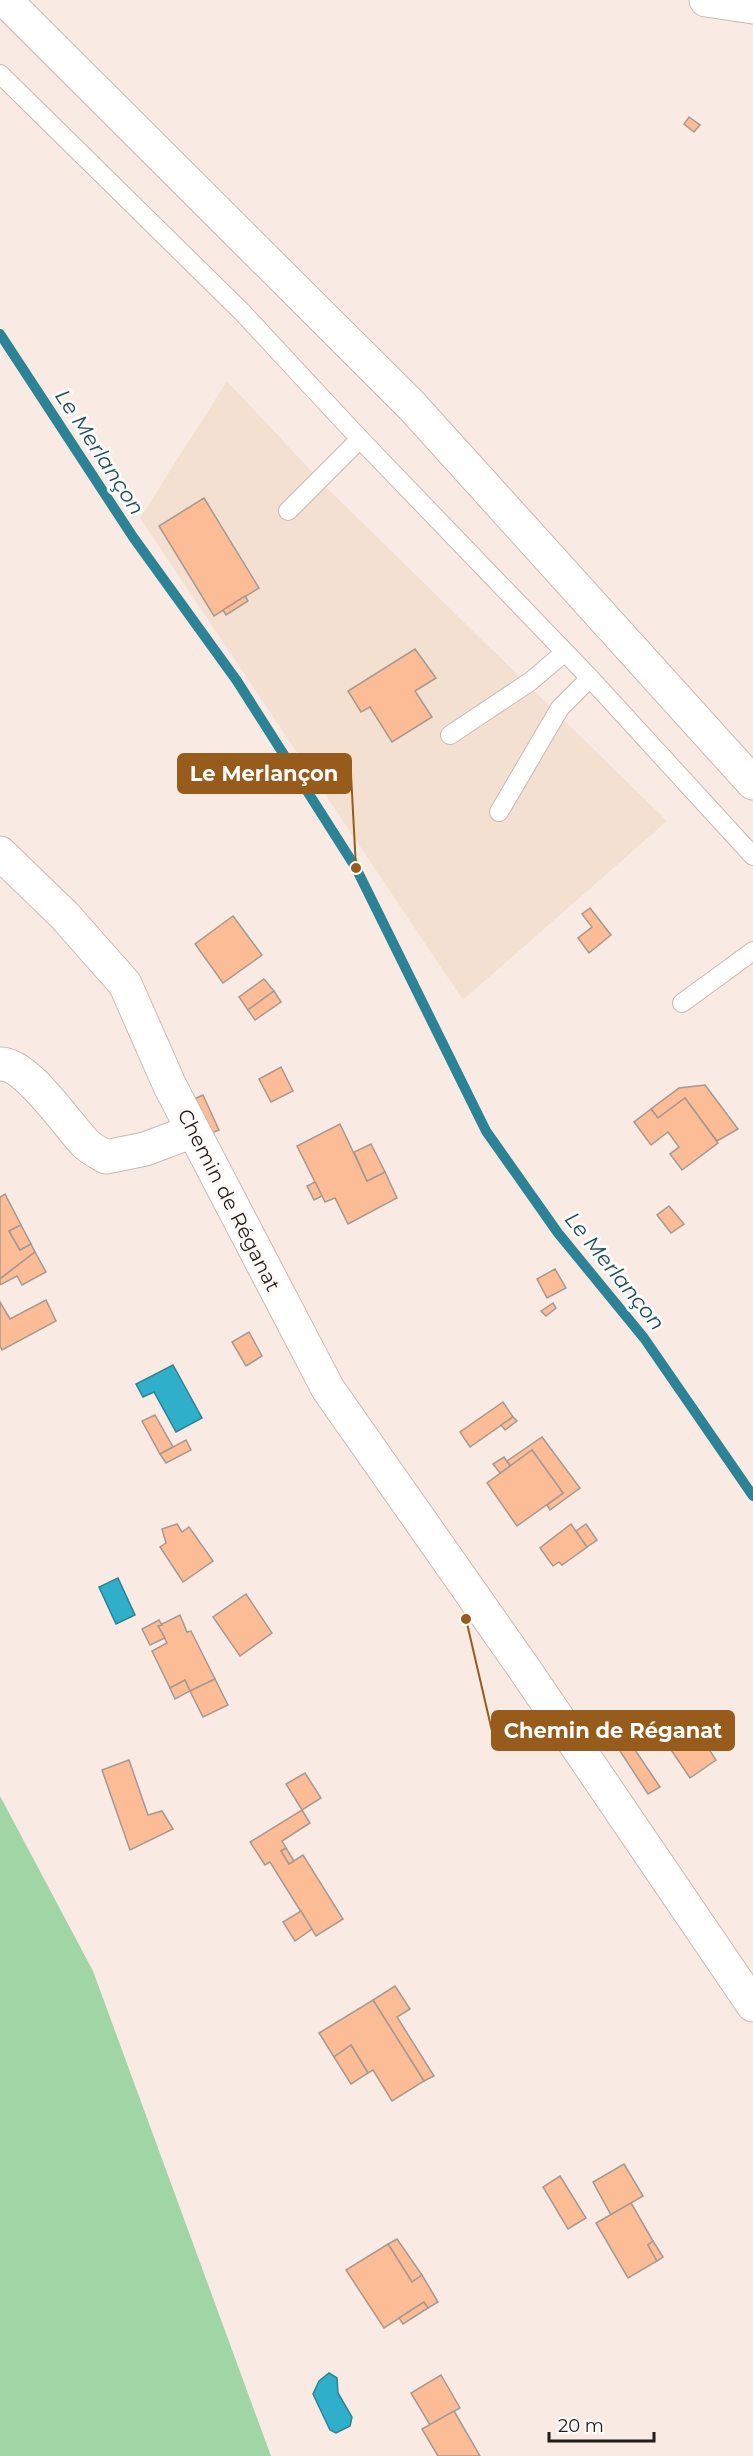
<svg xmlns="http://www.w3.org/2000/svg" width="753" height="2456" font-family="Montserrat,sans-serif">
  <rect width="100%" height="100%" fill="#f9ebe3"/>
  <polygon fill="#f3e0d0" points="227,381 328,489 667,821 463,1000 140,518"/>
  <polygon fill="#a0d5a5" points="0,1796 93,1971 271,2456 0,2456"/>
  <g fill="#2fafc9" stroke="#2b8395" stroke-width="1.5">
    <polygon points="173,1365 202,1418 176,1432 154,1392 143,1397 136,1384"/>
    <polygon points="118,1578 135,1615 116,1624 99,1587"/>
    <polygon points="329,2373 337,2378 338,2393 352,2417 350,2426 336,2433 330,2430 313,2394 319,2381"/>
  </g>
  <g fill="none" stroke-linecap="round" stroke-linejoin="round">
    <polyline stroke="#2b8395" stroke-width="10" points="0,334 133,537 237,681 356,868 486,1131 558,1233 644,1338 753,1496"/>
  </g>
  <g fill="#fcbc96" stroke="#a69991" stroke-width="1.5">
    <polygon points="689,117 700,125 694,132 684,124"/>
    <polygon points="204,498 259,588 214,616 159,526"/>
    <polygon points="245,596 248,601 226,615 223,610"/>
    <polygon points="415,649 436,678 415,691 432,717 392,742 370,707 361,712 348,691"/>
    <polygon points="590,908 611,935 589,953 578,938 592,927 582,914"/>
    <polygon points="233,916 262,955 223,983 195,944"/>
    <polygon points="264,979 274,991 248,1010 239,997"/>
    <polygon points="274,991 281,1002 255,1020 248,1010"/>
    <polygon points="281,1067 293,1091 271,1102 259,1079"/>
    <polygon points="705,1085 738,1129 717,1141 685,1098 658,1118 651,1109 679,1088"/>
    <polygon points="203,1095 219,1130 206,1135 192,1100"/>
    <polygon points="685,1098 718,1143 682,1170 670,1154 679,1147 668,1132 651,1145 634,1122 651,1109 658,1118"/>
    <polygon points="340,1124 367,1181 385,1172 397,1198 348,1224 335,1198 325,1202 297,1146"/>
    <polygon points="371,1144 385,1172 367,1181 354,1152"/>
    <polygon points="315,1182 322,1196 314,1200 307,1186"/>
    <polygon points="5,1194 21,1225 9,1231 20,1250 31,1244 35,1252 0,1279 0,1197"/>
    <polygon points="669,1206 684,1224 671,1233 657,1215"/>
    <polygon points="21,1225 31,1244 20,1250 9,1231"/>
    <polygon points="35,1252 46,1272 22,1285 17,1276 0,1285 0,1279"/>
    <polygon points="555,1269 566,1288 547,1298 537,1279"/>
    <polygon points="46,1300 56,1321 2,1350 0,1346 0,1302 10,1319"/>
    <polygon points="553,1303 556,1308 546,1316 541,1311"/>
    <polygon points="249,1332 262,1356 246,1366 232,1342"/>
    <polygon points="503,1402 513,1417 470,1447 460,1432"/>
    <polygon points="155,1415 173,1447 160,1454 142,1421"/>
    <polygon points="513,1417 517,1421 505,1430 501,1425"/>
    <polygon points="542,1437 580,1488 550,1510 547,1505 563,1493 532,1450 510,1466 507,1461"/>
    <polygon points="186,1440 191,1450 166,1463 160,1454"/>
    <polygon points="532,1450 563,1493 517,1526 487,1483"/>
    <polygon points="504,1457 510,1466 500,1473 493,1464"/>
    <polygon points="177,1524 182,1532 189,1527 213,1561 183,1582 160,1547 166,1543 162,1529"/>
    <polygon points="571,1524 587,1547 562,1565 559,1562 553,1566 540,1548"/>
    <polygon points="586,1524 597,1540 587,1547 576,1531"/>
    <polygon points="246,1594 272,1633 240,1656 213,1617"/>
    <polygon points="180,1615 187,1632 191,1631 215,1679 190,1691 185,1680 170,1688 152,1651 167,1643 158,1626"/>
    <polygon points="159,1620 162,1625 158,1626 165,1638 150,1645 142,1629"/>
    <polygon points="215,1679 228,1705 203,1717 190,1691"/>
    <polygon points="185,1680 190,1691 175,1699 170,1688"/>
    <polygon points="692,1723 716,1760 690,1778 665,1741"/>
    <polygon points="631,1744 660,1787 648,1794 620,1751"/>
    <polygon points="129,1760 148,1815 162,1811 173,1829 130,1850 102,1770"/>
    <polygon points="305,1773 321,1798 302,1810 286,1784"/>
    <polygon points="302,1810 310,1823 282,1841 286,1848 281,1851 289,1864 303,1855 343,1919 316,1936 270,1862 265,1865 250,1842"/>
    <polygon points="286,1848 294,1861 289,1864 281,1851"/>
    <polygon points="301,1911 312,1929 295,1941 283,1922"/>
    <polygon points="395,1986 410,2009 397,2017 434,2076 424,2081 373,2000"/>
    <polygon points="373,2000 424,2081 392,2101 373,2070 368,2073 351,2045 334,2057 319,2033"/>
    <polygon points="351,2045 368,2073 351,2084 334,2057"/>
    <polygon points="624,2164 643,2196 611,2215 593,2182"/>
    <polygon points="560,2176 586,2218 568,2229 543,2187"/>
    <polygon points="631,2203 653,2241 648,2245 657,2261 628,2278 596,2223"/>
    <polygon points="397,2239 422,2275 412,2282 388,2244"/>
    <polygon points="653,2241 663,2257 657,2261 648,2245"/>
    <polygon points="388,2244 412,2282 422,2275 438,2302 428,2308 424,2302 384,2328 346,2270"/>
    <polygon points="424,2302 428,2308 403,2324 399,2318"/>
    <polygon points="441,2375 460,2408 430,2425 411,2393"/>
    <polygon points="454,2411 480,2456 438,2456 422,2429"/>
  </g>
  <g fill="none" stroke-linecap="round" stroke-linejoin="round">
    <defs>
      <g id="lane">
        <polyline points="0,74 242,312 360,439 590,678 753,856"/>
        <polyline points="288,511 360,439"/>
        <polyline points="450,735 531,681 565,652"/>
        <polyline points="499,812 560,708 590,678"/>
        <polyline points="682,1003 753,951"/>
      </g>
      <g id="street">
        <polyline points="706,0 753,7"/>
        <path d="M 0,1064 C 27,1063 67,1125 86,1144 C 91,1149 99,1153 106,1157 L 145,1149 L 193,1131"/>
      </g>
      <g id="secondary">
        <polyline points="5,0 412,406 753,783"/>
        <polyline points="0,853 65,916 125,984 170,1086 328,1389 523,1667 753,2005"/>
      </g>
    </defs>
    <use href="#lane" stroke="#c7bab2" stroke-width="20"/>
    <use href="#street" stroke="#c7bab2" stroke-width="35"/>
    <use href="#secondary" stroke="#c7bab2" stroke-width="35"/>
    <use href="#lane" stroke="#fff" stroke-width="18"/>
    <use href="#street" stroke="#fff" stroke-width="33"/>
    <use href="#secondary" stroke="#fff" stroke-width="33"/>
  </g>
  <g text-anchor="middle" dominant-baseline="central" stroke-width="6" stroke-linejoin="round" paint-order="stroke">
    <g font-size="20" fill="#231d1b" stroke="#fdfbf9">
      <text transform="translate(229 1200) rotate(63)">Chemin de Réganat</text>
    </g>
    <g font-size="21" font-style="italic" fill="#1a4e5a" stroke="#fdfbf9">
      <text transform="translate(100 452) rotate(57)">Le Merlançon</text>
      <text transform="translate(615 1271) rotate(51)">Le Merlançon</text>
    </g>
  </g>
  <path fill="none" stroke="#975b1c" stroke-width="2" d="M356 868L351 774M466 1619L492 1731"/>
  <g fill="#975b1c" stroke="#fdfbf9" stroke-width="2">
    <circle cx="356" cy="868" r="6"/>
    <circle cx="466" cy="1619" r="6"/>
  </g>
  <g fill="#975b1c" stroke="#975b1c" stroke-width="2">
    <rect x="178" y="754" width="173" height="39" rx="6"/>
    <rect x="492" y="1711" width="242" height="39" rx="6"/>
  </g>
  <g font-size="21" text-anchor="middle" font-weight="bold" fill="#fff">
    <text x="264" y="781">Le Merlançon</text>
    <text x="613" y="1738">Chemin de Réganat</text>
  </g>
  <path d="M549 2432v9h105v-9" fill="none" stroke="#231d1b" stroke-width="3"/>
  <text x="558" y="2432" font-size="18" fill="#231d1b" stroke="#fdfbf9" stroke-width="4.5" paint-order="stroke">20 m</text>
</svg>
